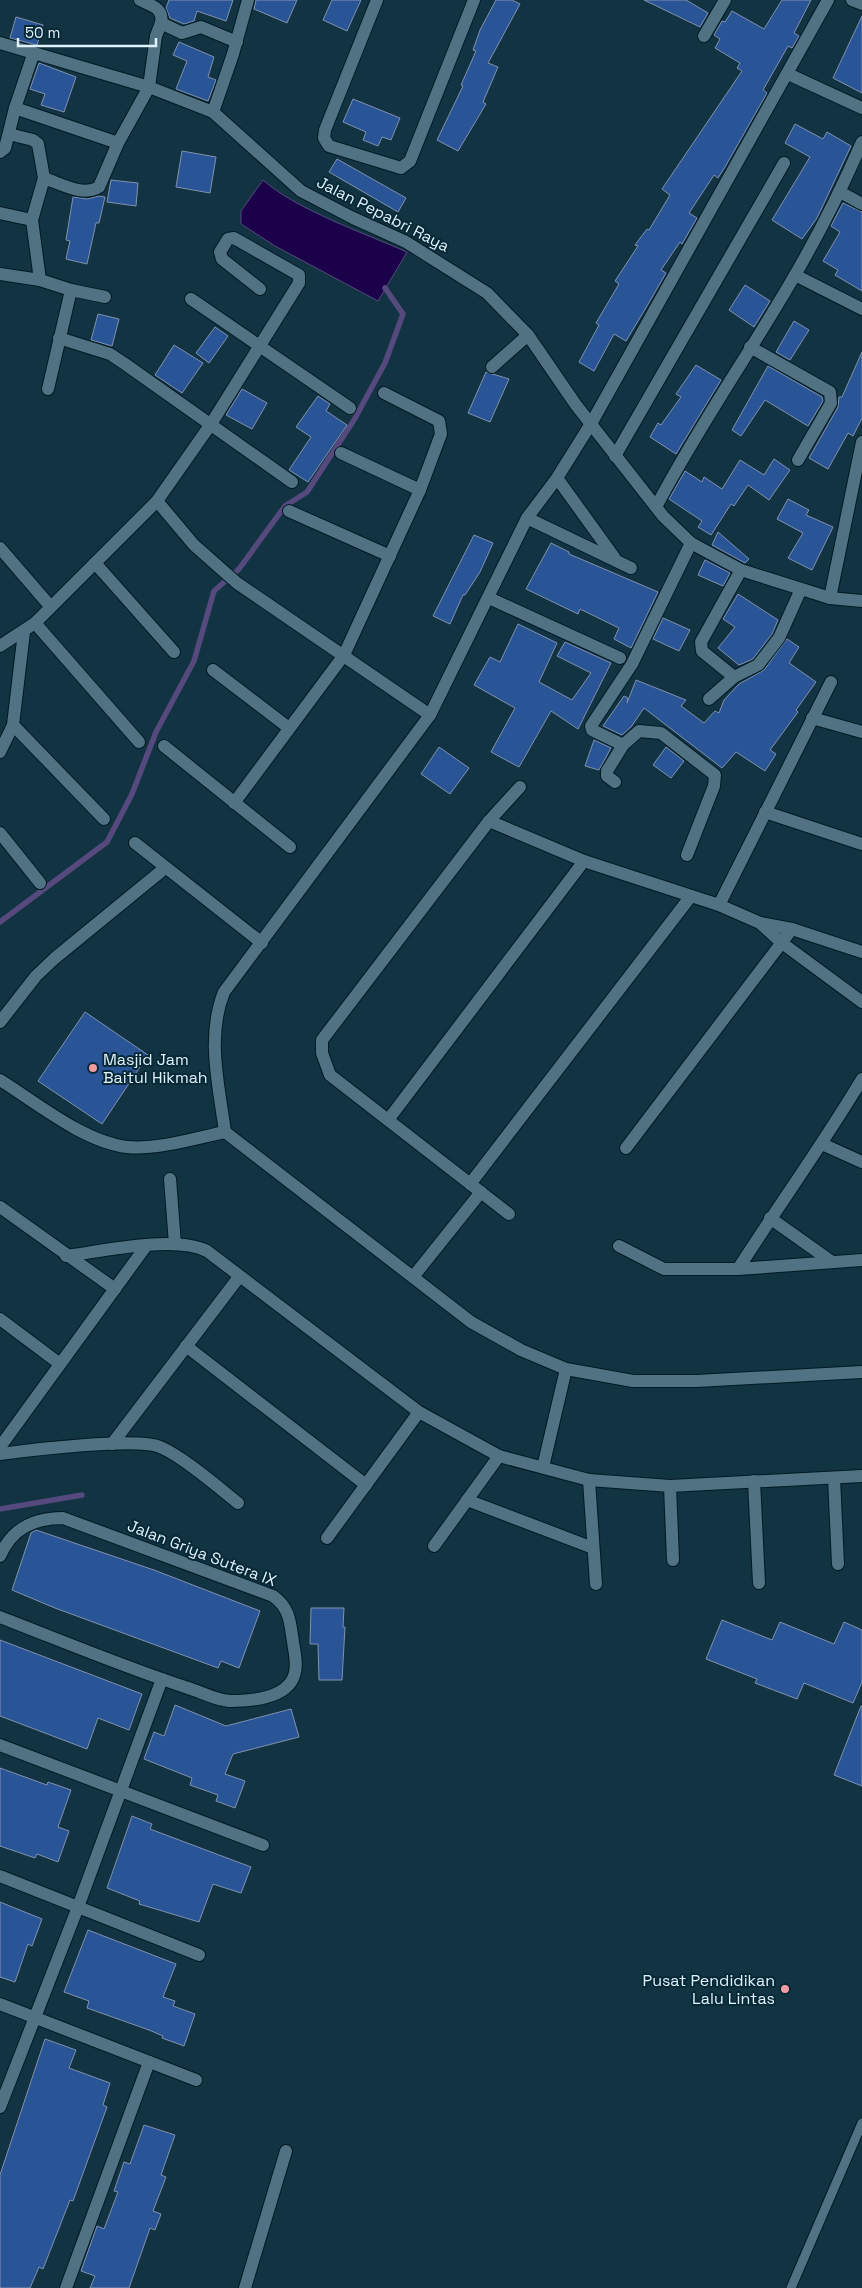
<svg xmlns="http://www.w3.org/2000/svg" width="862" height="2288" font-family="'Space Grotesk',sans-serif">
  <rect width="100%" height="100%" fill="#123341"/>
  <path fill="#1b0149" stroke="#56497e" d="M 263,180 C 295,209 366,234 407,252 L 378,301 L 275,246 L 241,224 L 241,211 Z"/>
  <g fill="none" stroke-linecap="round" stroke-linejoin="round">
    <g stroke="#56497e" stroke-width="5.5">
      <polyline points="0,922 107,842 132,794 156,732 194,661 214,591 239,569 285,506 307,492 354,420 385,363 403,314 385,288"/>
      <polyline points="0,1509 82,1495"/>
    </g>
  </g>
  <g fill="#295496" stroke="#8192ae">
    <polygon points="169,0 233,0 226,21 197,11 194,21 184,24 170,18 166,8"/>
    <polygon points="256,0 297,0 287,23 254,9"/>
    <polygon points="332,0 361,0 347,31 323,20"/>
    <polygon points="496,0 512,0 520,4 488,63 498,67 483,102 486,104 458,151 437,140 463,86 461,85 476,51 473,50 480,30"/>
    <polygon points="644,0 686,0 708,13 700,27"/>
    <polygon points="782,0 811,0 794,33 799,36 792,48 788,46 763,90 767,93 725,167 718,178 714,175 689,213 697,218 682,244 680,242 661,270 666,273 647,306 626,341 614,334 594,371 579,362 599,325 596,323 619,284 615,281 638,246 635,245 647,229 649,230 670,195 662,189 742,71 737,68 740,63 715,48 720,39 714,35 722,21 725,22 732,11 764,29"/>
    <polygon points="862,16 862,93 833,78"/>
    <polygon points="16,17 43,25 37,45 10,38"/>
    <polygon points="179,42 214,57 208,77 216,80 208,101 176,89 187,61 173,55"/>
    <polygon points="39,63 76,77 64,112 41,105 45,94 30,89"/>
    <polygon points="353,99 400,118 391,140 382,137 378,146 363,140 366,132 343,122"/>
    <polygon points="795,124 823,139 827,132 851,146 817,218 802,239 772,220 810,157 785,143"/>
    <polygon points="182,151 216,157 210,193 176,187"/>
    <polygon points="337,159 406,198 398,212 329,172"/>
    <polygon points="111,180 138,183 136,206 107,202"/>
    <polygon points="99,196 105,197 99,223 96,223 87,264 66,259 70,241 66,240 73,197 87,199"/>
    <polygon points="843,203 862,212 862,291 835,275 838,270 823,261 840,232 831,226"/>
    <polygon points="745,285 770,301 754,327 729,310"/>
    <polygon points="98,314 119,319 112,346 91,340"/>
    <polygon points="794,321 809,330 790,360 776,352"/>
    <polygon points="215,327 228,336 209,363 196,353"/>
    <polygon points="174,345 203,363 182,393 155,375"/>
    <polygon points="862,352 862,418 853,436 848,433 828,469 809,458 838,407 839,397 842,397"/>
    <polygon points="696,365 721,380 676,454 650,437 658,423 661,425 681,397 676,394"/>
    <polygon points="768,366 822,397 823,401 808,426 765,400 741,436 732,430"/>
    <polygon points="486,372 509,379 490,422 468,413"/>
    <polygon points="242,389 267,403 252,429 226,415"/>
    <polygon points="318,396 330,404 326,411 347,425 308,482 289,470 311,437 296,427"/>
    <polygon points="774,459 790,470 769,500 748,485 734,506 731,504 711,535 698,527 702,521 669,499 685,471 702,482 704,477 722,489 740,460 764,475"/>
    <polygon points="788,499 809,510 806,515 833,527 812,570 788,558 803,533 777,519"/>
    <polygon points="718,532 749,559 745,563 712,545"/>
    <polygon points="474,535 493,543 480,572 465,595 463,595 450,624 433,616"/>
    <polygon points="551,543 569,552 569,554 658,592 631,648 614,639 619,628 580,609 578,614 526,589"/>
    <polygon points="705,560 730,573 723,586 698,575"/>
    <polygon points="738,594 778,620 772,634 753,659 739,665 718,648 735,627 723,619"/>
    <polygon points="663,618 690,630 679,651 653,639"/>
    <polygon points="518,624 557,643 539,682 572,700 591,673 557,656 565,642 611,663 578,729 551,711 519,767 491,752 515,708 474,685 490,657 500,662"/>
    <polygon points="787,639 799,647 789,663 816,682 796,710 798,712 770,750 776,754 765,771 736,752 722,768 644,708 631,727 622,735 603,726 624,696 628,698 627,703 636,680 686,700 681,706 704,723 715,711 719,713 724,700 739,684 764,670"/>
    <polygon points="594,740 611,748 599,770 585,766"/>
    <polygon points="439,747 469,768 450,794 421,774"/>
    <polygon points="666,747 684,761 671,778 653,765"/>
    <polygon points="85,1012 148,1055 102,1124 38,1081"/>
    <polygon points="36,1530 154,1570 260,1611 239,1668 221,1661 218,1668 55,1608 12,1590 31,1533"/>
    <polygon points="311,1608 344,1608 343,1627 345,1627 342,1680 319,1680 318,1644 310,1644"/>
    <polygon points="722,1620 772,1640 780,1622 834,1644 844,1622 862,1630 862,1682 853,1703 804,1683 797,1699 755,1683 757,1679 706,1659"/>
    <polygon points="0,1640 142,1694 129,1730 98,1718 87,1749 0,1716"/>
    <polygon points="175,1705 226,1726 291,1709 299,1737 233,1754 225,1774 245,1781 235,1808 216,1801 218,1795 190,1785 192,1778 144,1759 154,1732 164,1736"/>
    <polygon points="861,1706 862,1706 862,1786 834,1775"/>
    <polygon points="0,1768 47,1785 48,1782 71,1790 58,1827 69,1831 58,1862 37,1854 35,1858 0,1846"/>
    <polygon points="132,1816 152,1824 150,1829 251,1867 241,1893 213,1884 199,1922 139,1904 140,1901 107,1888"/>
    <polygon points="0,1902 42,1919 32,1946 28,1944 15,1982 0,1977"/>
    <polygon points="88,1930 176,1964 163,1997 175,2001 173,2006 195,2014 184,2046 162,2038 163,2036 149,2030 87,2008 89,2001 64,1992"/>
    <polygon points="45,2039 76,2050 69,2068 110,2083 103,2105 107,2107 73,2201 70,2200 43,2269 39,2267 30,2288 0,2288 0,2175"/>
    <polygon points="144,2125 175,2135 161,2175 166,2177 153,2211 161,2214 155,2230 150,2228 129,2288 90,2288 95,2276 81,2271 97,2226 104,2229 118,2192 114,2191 124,2162 130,2164"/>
  </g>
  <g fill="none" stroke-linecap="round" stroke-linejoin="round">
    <defs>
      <polyline id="service" points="791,2288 862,2123"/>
      <g id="minor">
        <path d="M 140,0 C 152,6 164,8 161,23"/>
        <polyline points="377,0 325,130 324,138 329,146 401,168 410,161 474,0"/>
        <path d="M 828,0 L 592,422 L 557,478 L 527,518 L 430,715 L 224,992 C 206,1037 219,1086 225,1132 L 471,1322 L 521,1350 L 566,1369 L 633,1381 L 697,1381 L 862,1372"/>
        <polyline points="852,0 862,4"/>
        <polyline points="704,36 725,0"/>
        <polyline points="0,43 149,87 213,112 301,191 353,218 406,242 487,293 528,335 576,405 663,516 691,543 741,570 830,598 862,601"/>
        <polyline points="788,74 862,108"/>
        <polyline points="15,108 118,143"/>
        <polyline points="213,112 233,54 248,0"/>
        <polyline points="0,152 5,148 15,108 33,55"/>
        <path d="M 44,178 C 61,184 83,197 99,187 L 118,143 L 149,87 L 156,36 L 161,23 L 182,33 L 201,27 L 237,42"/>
        <polyline points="840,192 862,204"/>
        <polyline points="0,213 32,220 44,178 38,144 33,140 9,134"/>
        <polyline points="32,220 40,280"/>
        <polyline points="0,274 40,280 71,290 48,389"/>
        <polyline points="795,275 862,309"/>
        <polyline points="71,290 105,297"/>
        <polyline points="191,299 350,408"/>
        <polyline points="59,338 110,354 125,364 292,482"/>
        <polyline points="750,347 830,392 831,403 798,460"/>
        <polyline points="492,367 528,335"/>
        <polyline points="341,453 420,490"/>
        <polyline points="615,456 784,163"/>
        <polyline points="557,478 614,557"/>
        <polyline points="157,501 194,545 237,583 430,715"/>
        <path d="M 656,507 C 698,427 750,353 795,275 C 820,232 842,188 862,142"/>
        <polyline points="289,511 390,556"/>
        <polyline points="527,518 631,568"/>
        <polyline points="0,548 50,606"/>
        <polyline points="95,563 174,652"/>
        <polyline points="489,598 620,658"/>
        <polyline points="830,598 862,442"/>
        <polyline points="35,623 139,742"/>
        <polyline points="0,646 35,623 157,501 211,424 299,283 299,275 234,238 228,239 220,252 222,259 260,289"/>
        <polyline points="213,670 289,728"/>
        <polyline points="734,677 702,651 701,642 741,570"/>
        <polyline points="709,699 734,677 758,665 779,638 801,589"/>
        <polyline points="812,718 862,732"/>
        <polyline points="13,725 104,819"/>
        <polyline points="164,746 290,847"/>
        <polyline points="0,752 13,725 24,632"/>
        <polyline points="615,782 607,776 607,771 623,745"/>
        <polyline points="234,803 344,655 420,490 441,434 439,421 384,393"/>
        <polyline points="765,812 862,844"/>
        <polyline points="489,821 584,861 719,905 760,923 792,929 862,952"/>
        <polyline points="0,833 40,883"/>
        <polyline points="135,843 262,943"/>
        <polyline points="687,855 714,786 715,775 661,733 639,731 623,745 592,730 591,726 632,664 691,543"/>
        <polyline points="719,905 831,682"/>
        <polyline points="760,923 782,943 862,1002"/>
        <polyline points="0,1022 36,976 55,958 165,868"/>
        <path d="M 0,1080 C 37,1103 84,1142 127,1147 C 157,1150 196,1138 225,1132"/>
        <polyline points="388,1120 584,861"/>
        <polyline points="822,1144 862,1162"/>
        <polyline points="626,1148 792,929"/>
        <polyline points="170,1179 175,1244"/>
        <polyline points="470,1184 691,896"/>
        <polyline points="0,1207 115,1289"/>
        <polyline points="509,1214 330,1075 322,1053 322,1040 489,821 520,787"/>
        <polyline points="770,1218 832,1262"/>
        <polyline points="619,1246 664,1269 738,1269 862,1260"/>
        <path d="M 66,1256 C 103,1251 174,1235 207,1251 L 419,1412 L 499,1456 L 589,1480 L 670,1486 L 862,1476"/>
        <path d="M 738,1269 C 779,1205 823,1144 862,1079"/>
        <polyline points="413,1277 481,1192"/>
        <polyline points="0,1319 60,1364"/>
        <polyline points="186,1346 366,1485"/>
        <polyline points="112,1444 239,1277"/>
        <polyline points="0,1447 146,1246"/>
        <path d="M 0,1454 C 30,1450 137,1437 160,1447 C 182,1456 218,1487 238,1503"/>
        <polyline points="543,1467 566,1369"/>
        <polyline points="834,1478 838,1564"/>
        <polyline points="589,1480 596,1584"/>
        <polyline points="754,1481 759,1583"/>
        <polyline points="670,1486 673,1560"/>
        <polyline points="467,1500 593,1548"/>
        <polyline points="327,1538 419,1412"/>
        <polyline points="434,1546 499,1456"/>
        <path d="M 0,1556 C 12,1528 34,1518 63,1518 L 273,1596 C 290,1608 290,1622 293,1642 C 295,1655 299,1670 291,1682 C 279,1699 250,1701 231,1701 C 218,1701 201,1692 188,1688 C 124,1667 62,1641 0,1617"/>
        <polyline points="0,1745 263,1845"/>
        <polyline points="0,1876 199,1955"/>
        <polyline points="0,2004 196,2080"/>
        <polyline points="0,2107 78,1907 162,1679"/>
        <polyline points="66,2288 149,2062"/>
        <polyline points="245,2288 286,2151"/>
      </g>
    </defs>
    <use href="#service" stroke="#021a24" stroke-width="11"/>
    <use href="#minor" stroke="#021a24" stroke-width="14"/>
    <use href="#service" stroke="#507282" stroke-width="9"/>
    <use href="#minor" stroke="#507282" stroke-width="12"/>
  </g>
  <g fill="#f49aa0" stroke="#072937" stroke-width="2">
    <circle cx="93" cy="1068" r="5"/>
    <circle cx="785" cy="1989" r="5"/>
  </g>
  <g text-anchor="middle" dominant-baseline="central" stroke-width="4" stroke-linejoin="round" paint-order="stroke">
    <g font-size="16" fill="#e0f2fb" stroke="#072937">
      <text transform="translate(383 214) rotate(27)">Jalan Pepabri Raya</text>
      <text transform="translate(202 1553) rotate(21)">Jalan Griya Sutera IX</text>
    </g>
    <g font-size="16" fill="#e0f2fb" stroke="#072937" text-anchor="start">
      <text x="103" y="1059">Masjid Jam<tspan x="103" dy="18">Baitul Hikmah</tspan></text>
      <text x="775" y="1980" text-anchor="end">Pusat Pendidikan<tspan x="775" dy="18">Lalu Lintas</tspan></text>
    </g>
  </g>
  <path d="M18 38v8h138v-8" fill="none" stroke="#e0f2fb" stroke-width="2.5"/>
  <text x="25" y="38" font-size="15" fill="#e0f2fb" stroke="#072937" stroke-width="4" paint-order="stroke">50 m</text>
</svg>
